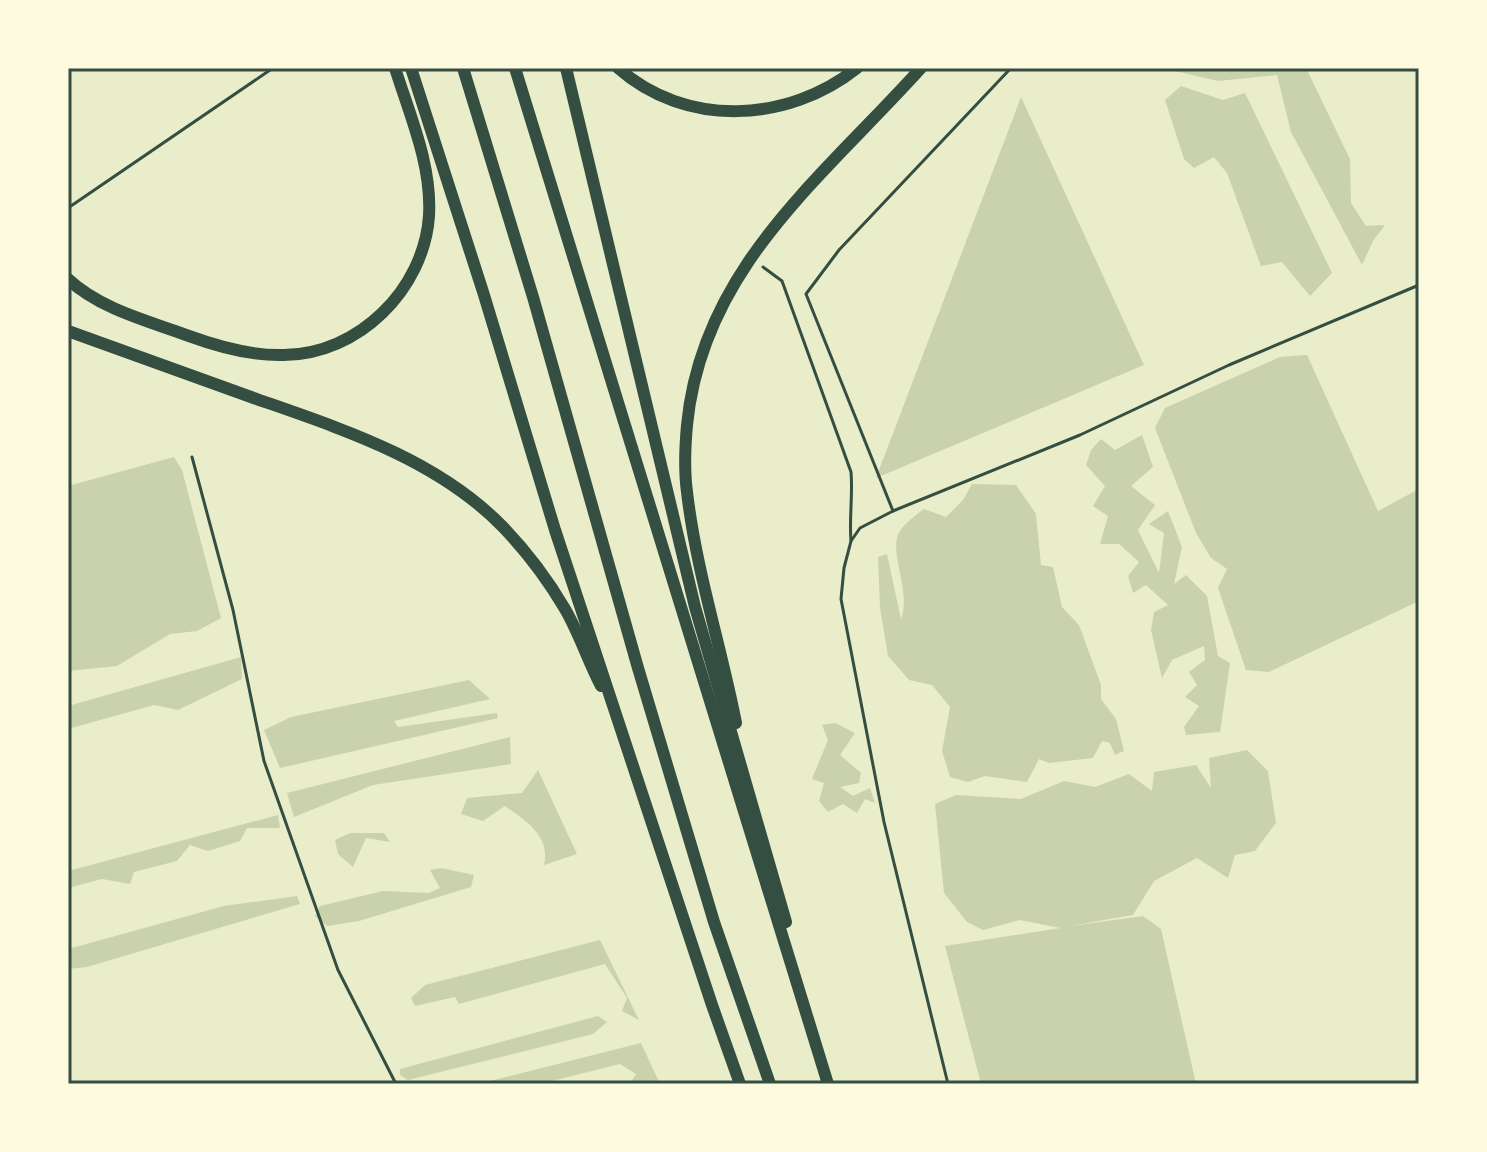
<svg xmlns="http://www.w3.org/2000/svg" width="1487" height="1152" font-family="Raleway,sans-serif">
  <rect width="100%" height="100%" fill="#e9edc9"/>
  <g fill="#cad2ad">
    <polygon points="1162,68 1306,68 1350,159 1351,203 1366,226 1385,225 1373,241 1362,265 1291,132 1277,75 1218,81"/>
    <polygon points="1181,86 1223,100 1245,93 1332,273 1310,296 1282,262 1261,266 1227,173 1214,157 1194,168 1184,159 1165,100"/>
    <polygon points="1021,97 1144,365 876,478"/>
    <polygon points="1307,355 1378,511 1419,489 1419,601 1269,672 1246,670 1218,588 1227,569 1211,558 1196,533 1155,428 1165,408 1280,357"/>
    <polygon points="1142,435 1153,467 1131,486 1155,505 1138,530 1159,573 1164,533 1149,524 1168,511 1182,547 1174,584 1186,575 1207,596 1218,656 1230,663 1220,732 1186,735 1184,727 1199,706 1185,697 1197,685 1189,672 1205,660 1204,646 1172,660 1162,678 1151,630 1154,612 1168,605 1146,585 1133,593 1128,576 1139,562 1119,544 1100,544 1108,516 1093,506 1105,486 1086,465 1091,450 1101,439 1115,450"/>
    <polygon points="174,457 182,470 221,618 197,631 170,634 117,666 68,671 68,486"/>
    <path d="M 972,484 L 1016,485 L 1036,514 L 1041,565 L 1053,567 L 1062,607 L 1079,625 L 1101,685 L 1101,699 L 1116,719 L 1124,751 L 1115,755 L 1110,743 L 1102,741 L 1093,758 L 1049,763 L 1039,759 L 1027,782 L 985,776 L 968,782 L 950,777 L 942,751 L 950,707 L 932,685 L 909,680 L 888,656 L 880,608 L 878,557 L 887,554 L 901,619 C 912,591 887,551 900,531 C 905,523 916,515 924,509 L 946,517 L 963,500 Z"/>
    <polygon points="241,657 242,679 178,710 154,705 68,729 68,706"/>
    <polygon points="469,680 490,699 394,721 398,727 497,713 498,718 280,768 264,730 291,717"/>
    <polygon points="835,723 855,733 840,755 861,773 859,783 840,787 853,796 870,788 875,803 865,799 857,813 843,804 828,812 819,801 824,783 812,779 828,740 822,725"/>
    <polygon points="510,737 511,764 373,785 294,817 287,793"/>
    <polygon points="1247,750 1268,771 1276,823 1255,851 1235,855 1228,878 1197,858 1154,881 1133,915 1070,926 1143,916 1161,929 1196,1084 981,1084 945,946 1060,928 1020,920 983,930 967,922 944,893 935,804 956,795 1021,799 1064,781 1095,787 1129,774 1152,791 1154,772 1196,765 1211,788 1209,758"/>
    <path d="M 538,770 L 577,854 L 544,865 C 551,836 525,820 505,806 L 483,821 L 461,814 L 467,798 L 522,793 Z"/>
    <polygon points="278,815 280,828 247,828 240,841 208,851 190,845 177,861 134,872 130,884 102,879 68,888 68,871"/>
    <polygon points="350,833 384,833 390,842 366,838 353,867 338,854 335,840"/>
    <polygon points="441,868 474,875 471,887 359,921 327,926 315,916 320,906 383,891 429,893 440,888 430,870"/>
    <polygon points="297,896 300,904 87,967 68,969 68,949 224,906"/>
    <polygon points="600,940 639,1020 622,1011 627,998 605,964 459,1004 455,997 415,1006 411,998 425,985"/>
    <polygon points="598,1016 607,1022 593,1034 408,1080 400,1075 400,1069"/>
    <polygon points="641,1043 660,1084 630,1084 636,1074 620,1064 540,1084 478,1084"/>
  </g>
  <g fill="none" stroke-linecap="round" stroke-linejoin="round">
    <g stroke="#344e41" stroke-width="3">
      <polyline points="68,208 273,68"/>
      <path d="M 763,267 L 782,281 L 851,472 C 853,496 849,518 851,541"/>
      <polyline points="192,457 233,610 264,761 338,970 396,1084"/>
      <polyline points="893,511 806,294 839,250 1011,68"/>
      <polyline points="948,1084 884,822 841,599 844,568 851,541 860,528 893,511 1080,435 1229,365 1419,285"/>
    </g>
    <g stroke="#344e41" stroke-width="12">
      <polyline points="411,68 484,295 555,530 712,1005 740,1084"/>
      <polyline points="463,68 533,297 638,668 714,922 770,1084"/>
      <polyline points="515,68 828,1084"/>
      <polyline points="566,68 695,607 786,922"/>
      <path d="M 68,331 C 129,353 190,375 251,397 C 339,428 436,458 503,527 C 526,551 548,580 565,609 C 579,633 588,661 601,686"/>
      <path d="M 736,723 C 721,646 696,570 687,492 C 684,470 685,447 687,425 C 702,268 823,177 921,68"/>
    </g>
    <g stroke="#344e41" stroke-width="12">
      <path d="M 618,68 C 686,128 788,123 857,68"/>
      <path d="M 68,279 C 100,309 148,321 189,336 C 219,347 251,356 284,355 C 358,355 424,289 429,216 C 432,165 410,116 395,68"/>
    </g>
  </g>
  <rect width="1487" height="1152" fill="none" stroke="#fefae0" stroke-width="140"/>
  <rect x="70" y="70" width="1347" height="1012" fill="none" stroke="#344e41" stroke-width="3"/>
</svg>
